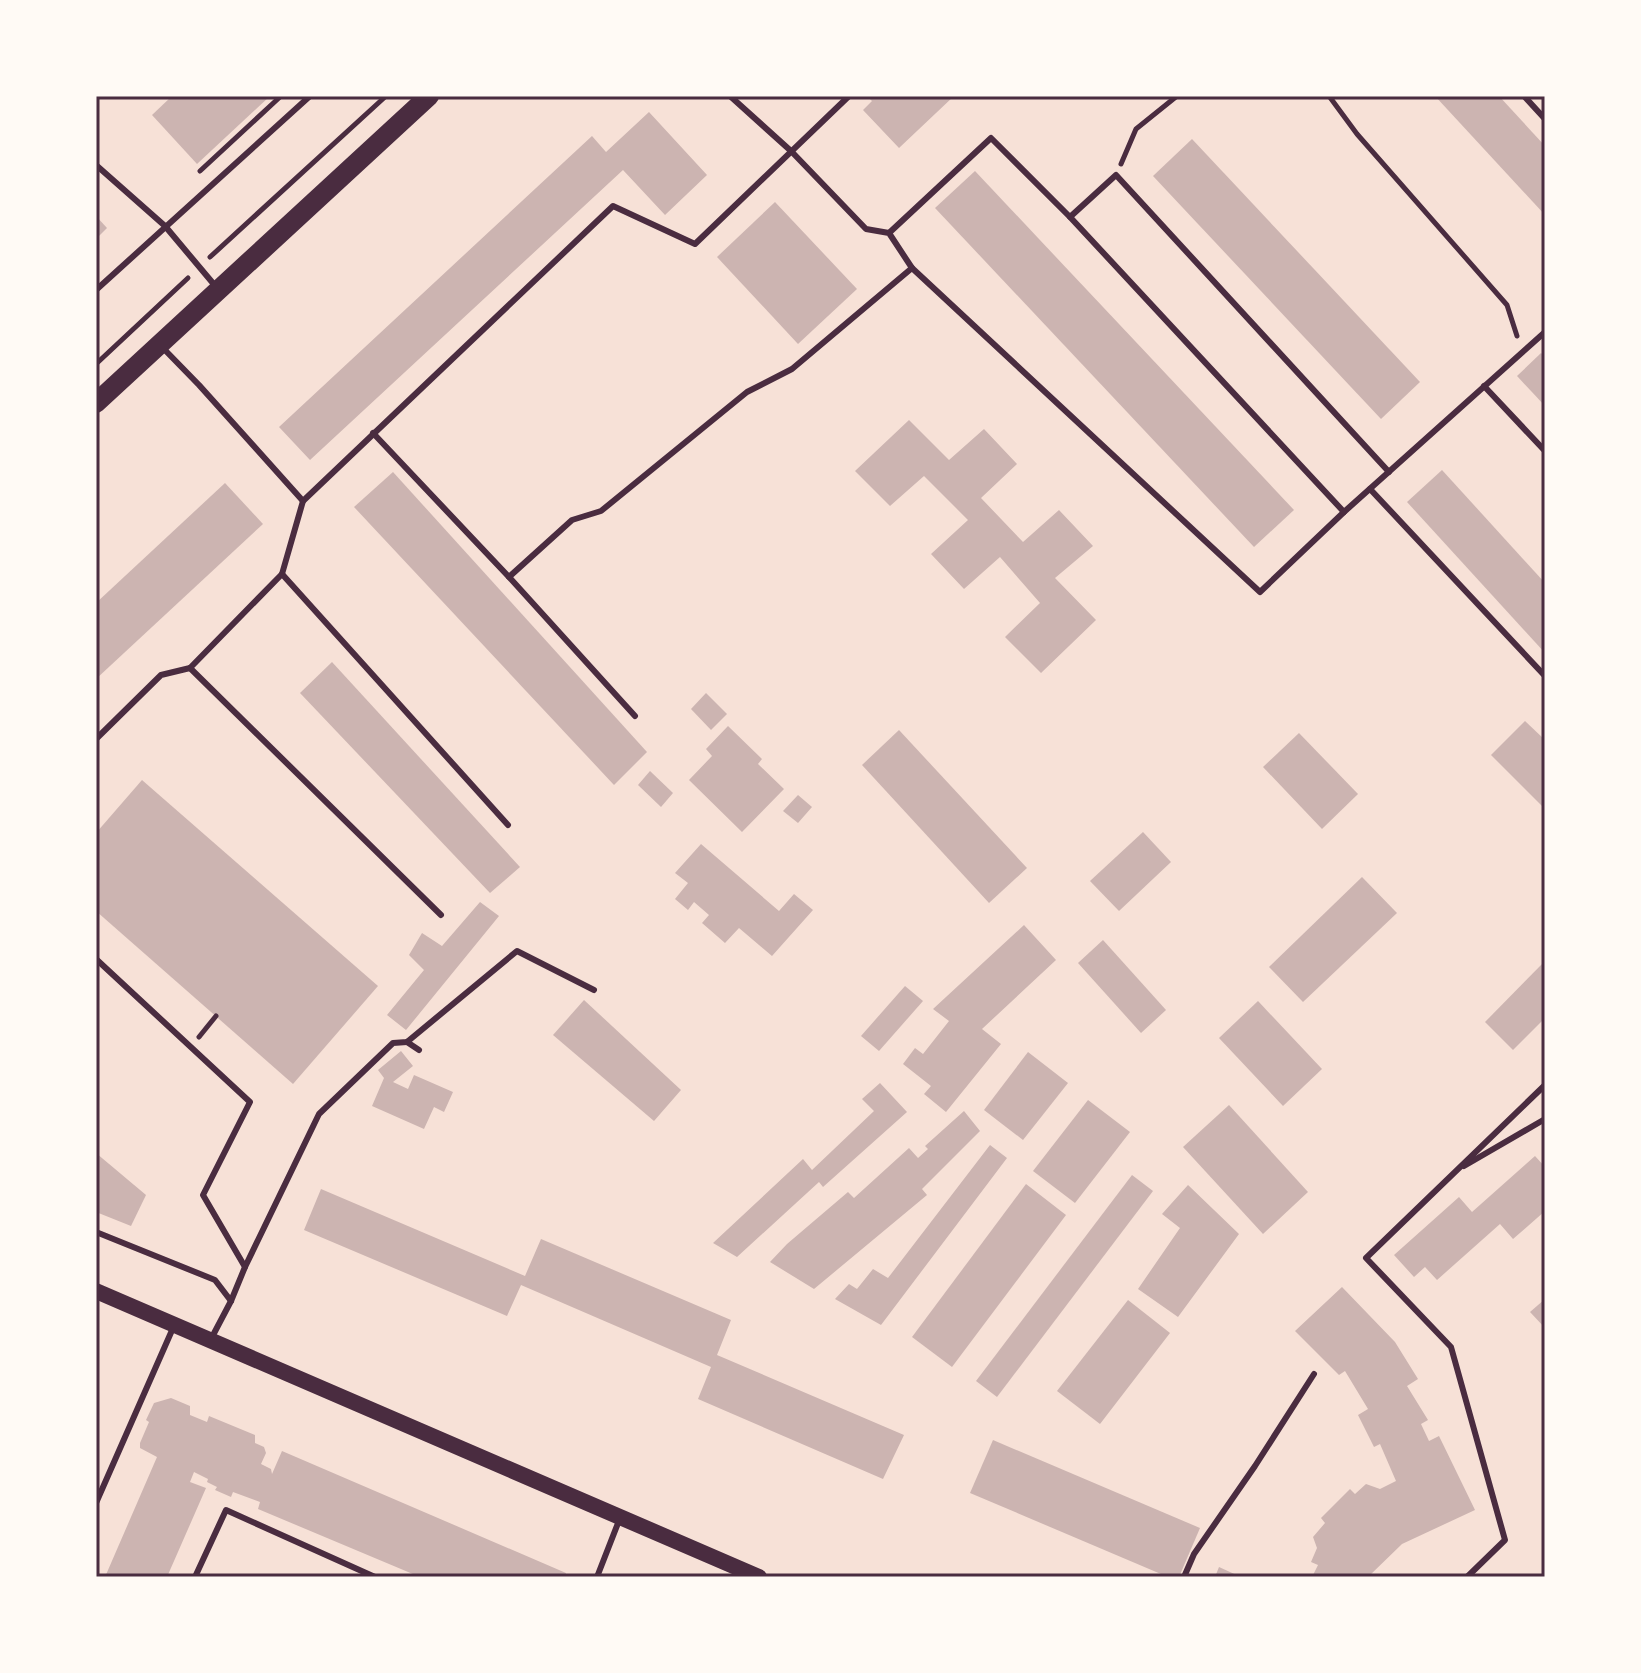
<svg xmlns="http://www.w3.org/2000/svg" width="1641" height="1673" font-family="Lato,sans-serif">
  <rect width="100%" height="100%" fill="#f7e1d7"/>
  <g fill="#ccb4b1">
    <polygon points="172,96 270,96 197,164 152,115"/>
    <polygon points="872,96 954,96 899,148 863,110 872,101 869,98"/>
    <polygon points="1435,96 1499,96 1545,146 1545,215"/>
    <polygon points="649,112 707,175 665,215 623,170 310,460 279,427 592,136 606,152"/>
    <polygon points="1192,139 1420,382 1381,419 1153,176"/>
    <polygon points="975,171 1294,510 1254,547 935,208"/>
    <polygon points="775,202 857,289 798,344 717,257"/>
    <polygon points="96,216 107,228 96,239"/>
    <polygon points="1541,353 1545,357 1545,406 1517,376"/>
    <polygon points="909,420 949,460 984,429 1017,464 981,498 1023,542 1059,510 1093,546 1055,578 1096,620 1041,673 1005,637 1040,603 1000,557 964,589 931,554 968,520 924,476 890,506 855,471"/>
    <polygon points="1442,470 1545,583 1545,653 1407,502"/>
    <polygon points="393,472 647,752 614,785 354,507"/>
    <polygon points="225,483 263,524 96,679 96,603"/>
    <polygon points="332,662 520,867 490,893 300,693"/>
    <polygon points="706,693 727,714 711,730 691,709"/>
    <polygon points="1525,721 1545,740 1545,806 1543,807 1491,755"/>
    <polygon points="728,726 762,759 758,764 784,789 742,832 689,780 712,756 706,749"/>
    <polygon points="899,730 1027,868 989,903 862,765"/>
    <polygon points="1299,733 1358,794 1322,829 1263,767"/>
    <polygon points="650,771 673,793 661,807 638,785"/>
    <polygon points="142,780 378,986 293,1084 96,911 96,833"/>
    <polygon points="798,795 812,807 798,823 783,811"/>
    <polygon points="1143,832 1171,862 1119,911 1090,881"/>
    <polygon points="701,844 779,911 794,894 813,910 772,956 739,928 725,943 702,923 709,915 694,902 688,910 675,899 688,883 675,873"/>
    <polygon points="1362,877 1397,913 1303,1002 1269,967"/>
    <polygon points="480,902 499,916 406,1030 387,1015 424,970 409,955 422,933 442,946"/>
    <polygon points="1024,925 1056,960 982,1029 1001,1044 946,1112 924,1094 931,1086 903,1064 915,1048 923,1054 949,1021 933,1009"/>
    <polygon points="1103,940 1166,1010 1141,1033 1078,963"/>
    <polygon points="1545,961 1545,1018 1513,1050 1485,1022"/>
    <polygon points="905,986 923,1001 879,1051 861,1036"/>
    <polygon points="584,1000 681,1090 654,1121 553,1035"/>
    <polygon points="1258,1001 1322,1069 1283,1106 1219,1038"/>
    <polygon points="401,1051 413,1066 393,1082 408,1089 414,1075 453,1092 444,1112 434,1107 424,1129 372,1106 384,1078 378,1070"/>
    <polygon points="1028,1052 1068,1083 1023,1140 984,1110"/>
    <polygon points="880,1083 907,1112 823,1187 819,1182 737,1257 713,1243 803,1159 812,1170 874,1111 862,1099"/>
    <polygon points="1088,1100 1130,1132 1075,1203 1033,1171"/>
    <polygon points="1229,1105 1308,1192 1263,1234 1183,1147"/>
    <polygon points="964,1111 980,1131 922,1189 927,1195 814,1289 770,1262 787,1244 848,1192 854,1198 909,1148 918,1158 928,1149 925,1146"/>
    <polygon points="990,1145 1007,1158 881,1325 835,1299 849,1284 857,1289 873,1269 888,1278"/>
    <polygon points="96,1153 146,1195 131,1226 96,1212"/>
    <polygon points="1535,1156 1545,1167 1545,1211 1513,1239 1500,1224 1437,1280 1425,1267 1414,1277 1394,1255 1459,1197 1472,1212"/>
    <polygon points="1132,1175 1153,1191 997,1397 976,1381"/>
    <polygon points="1026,1184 1066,1215 952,1367 912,1337"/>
    <polygon points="1188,1185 1239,1234 1178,1317 1138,1289 1180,1228 1162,1214"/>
    <polygon points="321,1189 525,1276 541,1239 731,1320 717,1355 904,1435 883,1479 698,1399 711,1367 521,1285 507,1316 304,1230"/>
    <polygon points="1342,1287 1395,1342 1418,1379 1407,1386 1428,1420 1421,1424 1429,1441 1439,1436 1475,1510 1402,1544 1368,1577 1312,1577 1318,1565 1311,1562 1317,1548 1313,1537 1325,1523 1321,1518 1350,1489 1355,1494 1366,1484 1380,1489 1396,1481 1380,1444 1374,1447 1358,1415 1368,1409 1345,1371 1339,1375 1295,1331"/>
    <polygon points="1545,1299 1545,1328 1530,1312"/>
    <polygon points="1128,1300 1170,1333 1100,1424 1057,1391"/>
    <polygon points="171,1398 190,1406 190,1415 207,1422 209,1416 255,1435 255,1443 264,1447 266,1453 261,1464 271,1469 272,1474 282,1451 566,1573 565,1577 420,1577 258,1509 260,1502 233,1492 231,1497 215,1490 217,1487 207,1482 208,1479 194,1472 190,1482 206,1488 167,1577 105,1577 157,1457 140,1448 140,1443 149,1422 146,1420 154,1403"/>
    <polygon points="993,1440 1200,1528 1179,1577 1168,1577 970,1493"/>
    <polygon points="1219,1567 1241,1577 1215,1577"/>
  </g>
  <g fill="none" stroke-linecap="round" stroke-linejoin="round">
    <g stroke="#4a2c40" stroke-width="5">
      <polyline points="1329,96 1357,134 1507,305 1517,336"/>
      <polyline points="1121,164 1136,129 1177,96"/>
      <polyline points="200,171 281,96"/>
      <polyline points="210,257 386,96"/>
      <polyline points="96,364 188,278"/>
      <polyline points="199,1037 216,1016"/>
    </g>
    <g stroke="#4a2c40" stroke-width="6">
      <polyline points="730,96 791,151 866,229 889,233 912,268 1260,592 1344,512 1545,332"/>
      <polyline points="1524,96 1545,119"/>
      <polyline points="96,165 165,226 217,288"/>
      <polyline points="1070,217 1116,175 1389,472"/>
      <polyline points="889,233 991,138 1070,217 1344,512"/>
      <polyline points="96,290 310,96"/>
      <polyline points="162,347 199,385 303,501 613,206 695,244 849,96"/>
      <polyline points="1484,386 1545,451"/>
      <polyline points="373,433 509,577 572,520 601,511 747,392 792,369 912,268"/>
      <polyline points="1370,489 1545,676"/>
      <polyline points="303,501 282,574 190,668 441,915"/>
      <polyline points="282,574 508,825"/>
      <polyline points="509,577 635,716"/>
      <polyline points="96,739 161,675 190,668"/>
      <polyline points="96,959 250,1102 203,1195 245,1267 231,1301 211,1339"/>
      <polyline points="407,1042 419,1050"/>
      <polyline points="1464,1166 1545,1119"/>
      <polyline points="96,1232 215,1280 231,1301"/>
      <polyline points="245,1267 319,1114 393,1043 407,1042 517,951 594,990"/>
      <polyline points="96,1503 173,1328"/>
      <polyline points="195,1577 226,1510 375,1577"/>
      <polyline points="597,1577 620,1518"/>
      <polyline points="1184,1577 1194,1554 1255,1466 1314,1374"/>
      <polyline points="1467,1577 1505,1540 1451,1347 1366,1258 1545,1085"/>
    </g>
    <polyline stroke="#4a2c40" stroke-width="16" points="96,1291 759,1577"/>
    <polyline stroke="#4a2c40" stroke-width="20" points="96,403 429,96"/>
  </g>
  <rect width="1641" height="1673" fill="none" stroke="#fffaf5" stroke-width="196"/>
  <rect x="98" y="98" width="1445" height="1477" fill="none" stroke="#4a2c40" stroke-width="3"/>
</svg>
